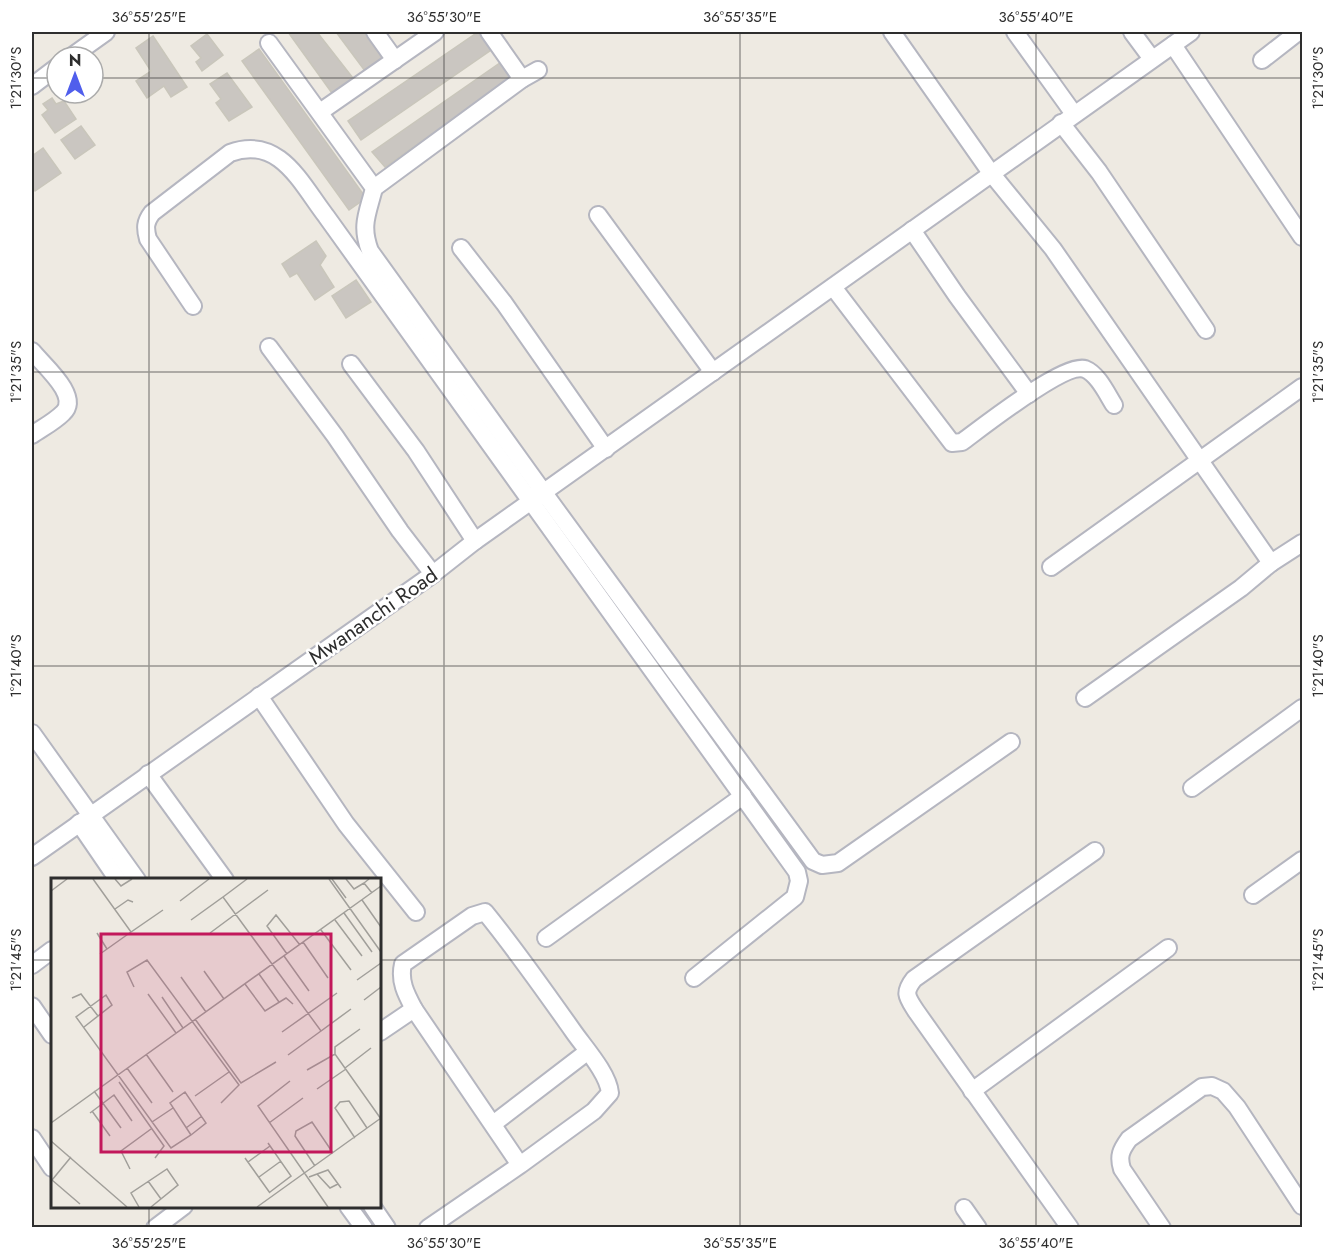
<svg xmlns="http://www.w3.org/2000/svg" width="1334" height="1259" font-family="Jost,sans-serif">
  <rect width="100%" height="100%" fill="#eeeae2"/>
  <g fill="#cac6c1" stroke="#c9c6bb" stroke-width="1.5">
    <polygon points="288,32 317,32 356,82 337,100"/>
    <polygon points="336,32 364,32 386,62 368,75"/>
    <polygon points="478,32 482,32 494,48 361,140 348,121"/>
    <polygon points="207,34 223,55 202,71 196,62 201,58 191,46"/>
    <polygon points="153,36 187,87 171,97 164,86 147,98 136,81 151,71 136,48"/>
    <polygon points="259,49 366,198 349,210 242,61"/>
    <polygon points="507,58 521,71 385,167 372,152"/>
    <polygon points="227,73 252,107 229,121 216,103 221,99 210,84"/>
    <polygon points="52,98 56,104 64,101 76,119 55,133 42,115 48,110 43,104"/>
    <polygon points="81,126 95,145 75,159 61,140"/>
    <polygon points="43,148 61,173 35,191 32,186 32,163 33,162 32,156"/>
    <polygon points="316,241 326,256 320,265 334,287 315,300 297,273 290,277 282,264"/>
    <polygon points="356,280 371,302 346,318 332,296"/>
  </g>
  <g fill="none" stroke-linecap="round" stroke-linejoin="round">
    <defs>
      <g id="minor">
        <polyline points="375,32 395,60"/>
        <polyline points="489,32 522,79"/>
        <polyline points="892,32 991,173 1053,249 1271,563 1302,543"/>
        <polyline points="1015,32 1074,114"/>
        <polyline points="1132,32 1152,59"/>
        <path d="M 269,43 L 374,188 C 368,213 360,225 370,251 L 544,493 L 813,861 L 822,865 L 838,863 L 1011,742"/>
        <polyline points="1173,45 1302,237"/>
        <polyline points="71,57 106,32"/>
        <polyline points="1262,60 1298,32"/>
        <polyline points="32,86 57,67"/>
        <polyline points="320,112 435,32"/>
        <polyline points="1061,123 1099,172 1206,330"/>
        <polyline points="374,188 522,79 538,70"/>
        <polyline points="598,215 713,372"/>
        <polyline points="912,230 957,296 1029,394"/>
        <polyline points="461,248 504,303 606,449"/>
        <path d="M 833,287 L 952,443 L 962,442 C 981,428 1065,362 1085,369 C 1098,374 1107,394 1114,405"/>
        <path d="M 193,306 L 148,239 C 145,228 145,222 152,213 L 230,153 C 279,135 300,182 326,216 L 797,872 L 799,881 L 795,897 L 694,978"/>
        <polyline points="269,347 335,436 400,531 433,574"/>
        <path d="M 32,351 C 43,365 81,396 63,413 C 54,422 42,428 32,435"/>
        <polyline points="351,364 416,451 475,541"/>
        <polyline points="1051,567 1302,387"/>
        <polyline points="259,696 346,824 416,912"/>
        <polyline points="1085,698 1241,588 1271,563"/>
        <polyline points="32,733 137,880"/>
        <polyline points="148,774 225,880"/>
        <polyline points="1192,788 1302,708"/>
        <polyline points="79,823 118,880"/>
        <polyline points="32,857 433,574 475,541 1191,32"/>
        <polyline points="1253,895 1302,860"/>
        <polyline points="546,938 743,796"/>
        <polyline points="32,965 52,950"/>
        <polyline points="32,1006 52,1035"/>
        <polyline points="380,1032 414,1009"/>
        <polyline points="972,1091 1168,948"/>
        <polyline points="493,1124 587,1052"/>
        <polyline points="32,1138 52,1168"/>
        <polyline points="348,1206 364,1228"/>
        <polyline points="372,1206 387,1228"/>
        <polyline points="964,1208 978,1228"/>
        <polyline points="155,1228 184,1206"/>
        <path d="M 428,1228 L 520,1165 L 594,1111 L 610,1093 C 608,1073 584,1047 573,1031 C 544,990 516,950 485,912 L 472,916 L 403,964 C 399,981 406,994 414,1009 L 520,1165"/>
        <path d="M 1070,1228 L 916,1011 C 907,997 903,993 914,979 L 1095,851"/>
        <path d="M 1162,1228 L 1122,1169 C 1118,1156 1121,1150 1129,1139 L 1202,1087 L 1212,1086 L 1223,1091 L 1237,1107 L 1302,1206"/>
      </g>
    </defs>
    <use href="#minor" stroke="#b5b6c0" stroke-width="20"/>
    <use href="#minor" stroke="#fff" stroke-width="16"/>
  </g>
  <path fill="none" stroke="#2e2e2e" stroke-width="1.5" stroke-opacity="0.45" d="M 149,32 L 149,880M 444,32 L 444,1228M 740,32 L 740,1228M 1036,32 L 1036,1228M 32,78 L 57,78M 93,78 L 1302,78M 32,372 L 1302,372M 32,666 L 1302,666M 32,960 L 52,960M 380,960 L 1302,960M 149,1206 L 149,1228"/>
  <g text-anchor="middle" dominant-baseline="central" stroke-width="5" stroke-linejoin="round" paint-order="stroke">
    <g font-size="21" fill="#2e2e2e" stroke="#fff">
      <text transform="translate(373 616) rotate(-35)">Mwananchi Road</text>
    </g>
  </g>
  <g transform="translate(51 878)">
    <rect width="330" height="330" fill="#eeeae2"/>
    <path fill="none" stroke="#a19f9a" stroke-width="1.5" d="M 42,1 L 80,54 L 112,32M 64,1 L 70,8 L 81,1M 278,1 L 330,74M 281,1 L 295,20M 295,1 L 303,11 L 313,5M 318,1 L 313,5 L 321,15M 0,13 L 16,1M 172,19 L 196,1M 311,22 L 330,49M 129,23 L 158,1M 64,31 L 77,22 L 82,24M 293,35 L 321,74M 140,42 L 172,19 L 270,153 L 300,131M 284,42 L 311,78M 270,52 L 300,92M 46,55 L 56,71M 159,55 L 217,12M 252,64 L 277,100M 49,76 L 80,54M 236,76 L 216,48 L 225,37 L 249,67M 233,78 L 258,113M 153,93 L 173,121M 208,96 L 228,124M 130,99 L 155,134M 306,102 L 330,85M 194,106 L 214,133 L 235,120 L 242,126M 83,109 L 76,94 L 96,82 L 188,207 L 170,225M 97,116 L 125,155M 111,119 L 132,150M 21,120 L 30,116 L 47,138M 313,122 L 330,109M 144,141 L 190,205 L 225,184M 33,149 L 61,127 L 55,117 L 25,139 L 120,270 L 140,257 L 155,245 L 134,214 L 119,225 L 140,257M 231,154 L 286,115M 95,176 L 122,214M 284,176 L 284,169 L 309,151M 237,177 L 270,153M 76,190 L 101,225M 294,190 L 320,170M 256,192 L 284,176 L 330,241M 239,203 L 207,228 L 277,329M 68,204 L 113,268 L 104,280M 266,211 L 295,191M 43,213 L 70,250M 144,218 L 178,194M 41,233 L 59,258M 39,235 L 63,217 L 81,243M 101,244 L 122,230M 0,245 L 330,8M 218,245 L 252,220M 135,250 L 151,238M 304,260 L 284,230 L 289,224 L 298,223 L 316,250M 0,263 L 76,329M 217,265 L 240,298 L 219,314M 194,280 L 219,315M 197,284 L 219,268M 264,288 L 244,258 L 245,253 L 261,244 L 282,275M 79,291 L 70,273 L 100,251M 266,296 L 279,310 L 287,306M 208,299 L 230,283M 258,299 L 277,292 L 290,310M 1,302 L 29,326M 1,302 L 20,279M 97,303 L 110,321M 88,329 L 80,315 L 116,291 L 127,307 L 100,329M 206,329 L 330,240"/>
    <path fill="#c2185b" fill-opacity="0.15" stroke="#c2185b" stroke-width="3" d="M 50,56 L 280,56 L 280,274 L 50,274 Z"/>
    <rect width="330" height="330" fill="none" stroke="#2e2e2e" stroke-width="3"/>
  </g>
  <rect width="1334" height="1259" fill="none" stroke="#ffffff" stroke-width="66"/>
  <g transform="translate(75 75)"><circle r="28" fill="#ffffff" stroke="#ababab" stroke-width="1.5"/>
  <path d="M0-4.5L10 22L0 15L-10 22Z" fill="#505eec"/>
  <text y="-9" font-size="16" font-weight="bold" text-anchor="middle" fill="#2e2e2e">N</text>
  </g>
  <rect x="33" y="33" width="1268" height="1193" fill="none" stroke="#2e2e2e" stroke-width="2"/>
  <g font-size="15" text-anchor="middle" fill="#2e2e2e">
    <text x="149" y="22">36°55'25"E</text>
    <text x="444" y="22">36°55'30"E</text>
    <text x="740" y="22">36°55'35"E</text>
    <text x="1036" y="22">36°55'40"E</text>
    <text transform="translate(16 78) rotate(-90)" y="5">1°21'30"S</text>
    <text transform="translate(1318 78) rotate(-90)" y="5">1°21'30"S</text>
    <text transform="translate(16 372) rotate(-90)" y="5">1°21'35"S</text>
    <text transform="translate(1318 372) rotate(-90)" y="5">1°21'35"S</text>
    <text transform="translate(16 666) rotate(-90)" y="5">1°21'40"S</text>
    <text transform="translate(1318 666) rotate(-90)" y="5">1°21'40"S</text>
    <text transform="translate(16 960) rotate(-90)" y="5">1°21'45"S</text>
    <text transform="translate(1318 960) rotate(-90)" y="5">1°21'45"S</text>
    <text x="149" y="1248">36°55'25"E</text>
    <text x="444" y="1248">36°55'30"E</text>
    <text x="740" y="1248">36°55'35"E</text>
    <text x="1036" y="1248">36°55'40"E</text>
  </g>
</svg>
